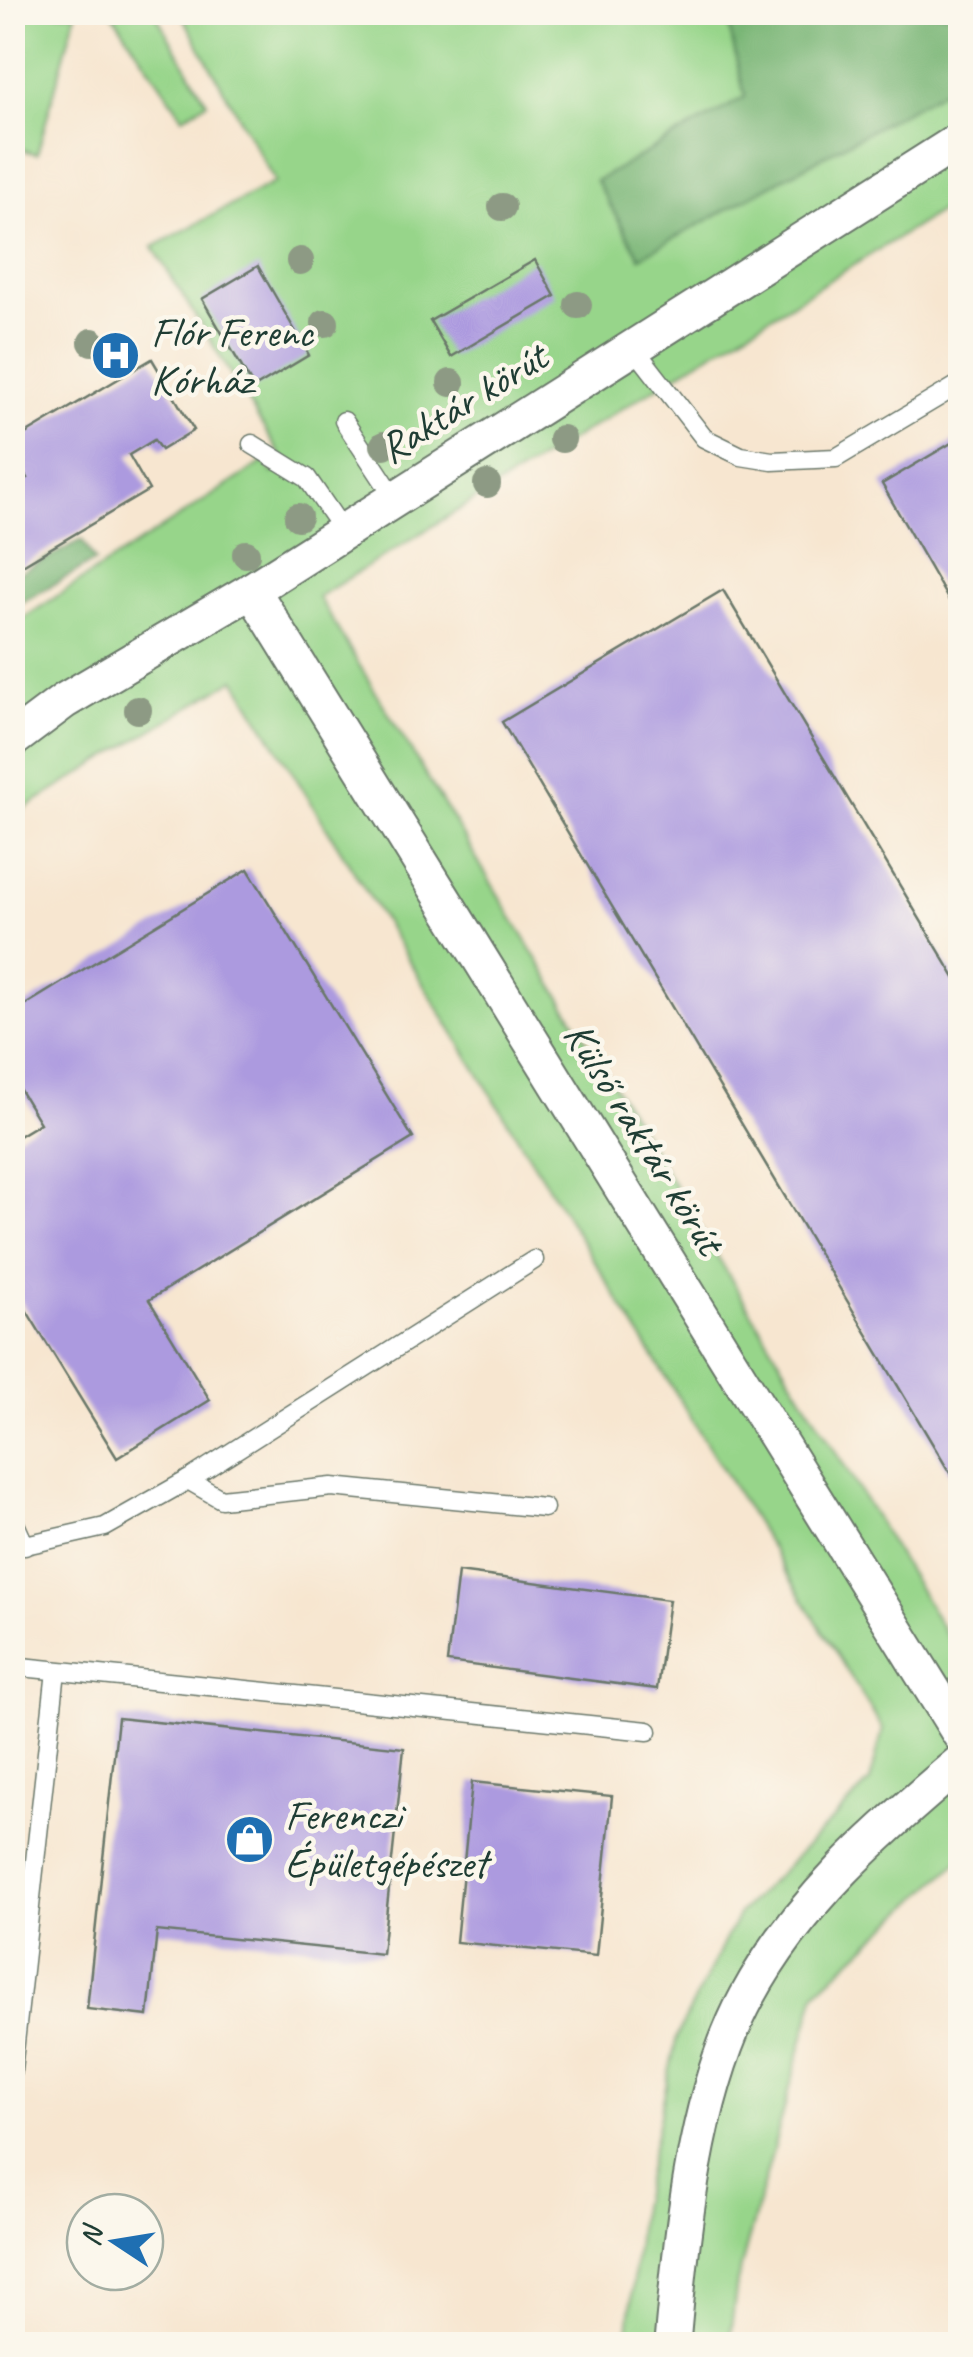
<svg xmlns="http://www.w3.org/2000/svg" width="973" height="2357" font-family="Caveat,sans-serif">
  <rect width="100%" height="100%" fill="#fbf7ec"/>
  <filter id="ink" filterUnits="userSpaceOnUse"><feTurbulence type="fractalNoise" baseFrequency=".01" numOctaves="2"/><feDisplacementMap in="SourceGraphic" scale="20" xChannelSelector="R" yChannelSelector="G"/><feConvolveMatrix kernelMatrix="1 2 1 2 8 2 1 2 1" color-interpolation-filters="sRGB"/></filter>
  <filter id="wash" filterUnits="userSpaceOnUse"><feTurbulence type="fractalNoise" baseFrequency=".0048" numOctaves="4" result="noise"/><feDisplacementMap in="SourceGraphic" scale="40" xChannelSelector="R" yChannelSelector="G"/><feGaussianBlur stdDeviation="2.25" result="paint"/><feColorMatrix in="noise" values="0 0 0 0 0 0 0 0 0 0 0 0 0 0 0 0 0 1.4 0 .05"/><feComposite in="paint" operator="in"/></filter>
  <g filter="url(#wash)">
    <rect width="100%" height="100%" fill="#f7e6d0"/>
    <g fill="#97d58a" stroke="#5b895f" stroke-width="2.5">
      <polygon points="12,13 76,13 37,154 13,147"/>
      <polygon points="112,13 155,13 207,102 183,117"/>
      <polygon points="181,13 726,13 745,97 596,181 640,257 960,81 960,199 318,597 960,1657 960,1860 816,1992 737,2282 729,2344 627,2344 640,2207 677,2036 738,1915 870,1782 883,1729 235,679 25,808 13,829 13,625 265,461 272,473 286,464 153,247 275,182"/>
    </g>
    <g fill="#79b676" stroke="#4c7a55" stroke-width="2.5">
      <polygon points="726,13 960,13 960,81 640,257 596,181 745,97"/>
      <polygon points="82,540 95,561 13,607 13,576"/>
    </g>
    <g id="blocks">
      <g fill="#ac9adf">
        <polygon points="535,260 555,296 451,357 430,321"/>
        <polygon points="258,266 309,355 254,388 202,299"/>
        <polygon points="152,359 194,430 161,450 154,440 129,455 149,490 14,570 12,487 28,478 12,452 12,442"/>
        <polygon points="960,438 960,620 882,484"/>
        <polygon points="723,590 960,986 960,1490 502,722"/>
        <polygon points="248,869 413,1138 149,1300 210,1400 117,1458 12,1287 12,1140 40,1123 12,1077 12,1013"/>
        <polygon points="458,1572 669,1600 657,1689 447,1662"/>
        <polygon points="118,1718 404,1748 382,1954 157,1931 148,2016 87,2009"/>
        <polygon points="472,1782 612,1796 596,1956 456,1942"/>
      </g>
    </g>
  </g>
  <g filter="url(#ink)">
    <use href="#blocks" fill-opacity="0" stroke="#6b786b" stroke-width="2.5"/>
    <g fill="none" stroke-linecap="round" stroke-linejoin="round">
      <defs>
        <g id="service">
          <polyline points="634,348 704,438 741,456 772,461 836,458 960,384"/>
          <polyline points="344,421 396,500"/>
          <polyline points="252,444 307,478 344,532"/>
          <polyline points="188,1480 221,1499 332,1487 544,1508"/>
          <polyline points="12,1517 25,1546"/>
          <polyline points="12,1548 105,1527 188,1480 534,1260"/>
          <polyline points="12,1666 648,1731"/>
          <polyline points="12,2070 56,1671"/>
        </g>
        <g id="minor">
          <polyline points="252,590 960,1734"/>
          <polyline points="12,740 64,701 252,590 960,140"/>
          <path d="M 672,2344 C 681,2237 695,2093 747,1997 C 798,1902 879,1831 960,1763"/>
        </g>
      </defs>
      <use href="#service" stroke="#6b786b" stroke-width="21"/>
      <use href="#minor" stroke="#6b786b" stroke-width="39"/>
      <use href="#service" stroke="#fff" stroke-width="18"/>
      <use href="#minor" stroke="#fff" stroke-width="35"/>
    </g>
    <g fill="#8d9a84">
      <circle cx="502" cy="207" r="14"/>
      <circle cx="300" cy="261" r="14"/>
      <circle cx="578" cy="305" r="14"/>
      <circle cx="325" cy="323" r="14"/>
      <circle cx="92" cy="342" r="14"/>
      <circle cx="451" cy="383" r="14"/>
      <circle cx="562" cy="439" r="14"/>
      <circle cx="384" cy="445" r="14"/>
      <circle cx="487" cy="484" r="14"/>
      <circle cx="298" cy="517" r="14"/>
      <circle cx="246" cy="554" r="14"/>
      <circle cx="138" cy="710" r="14"/>
    </g>
  </g>
  <defs>
    <symbol id="hospital-disc" viewBox="-11 -11 22 22"><circle r="9.5" fill="#1f6fb2" stroke="#fbf7ec"/><path d="M-5-5h3v3.5h4V-5h3V5h-3V1.5h-4V5h-3Z" fill="#fff"/></symbol>
    <symbol id="shop-disc" viewBox="-11 -11 22 22"><circle r="9.5" fill="#1f6fb2" stroke="#fbf7ec"/><path d="M-5-2.5h2.3a2.7 3.5 0 0 1 5.4 0H5L5.5 6h-11ZM-1.5-2.5h3a1.5 2.3 0 0 0-3 0Z" fill="#fff"/></symbol>
  </defs>
  <g fill-rule="evenodd">
    <use href="#hospital-disc" x="88" y="328" width="55" height="55"/>
    <use href="#shop-disc" x="222" y="1812" width="55" height="55"/>
  </g>
  <g text-anchor="middle" dominant-baseline="central" stroke-width="9" stroke-linejoin="round" paint-order="stroke">
    <g font-size="42" fill="#1f3d34" stroke="#fbf7ec" text-anchor="start">
      <text x="151" y="332">Flór Ferenc<tspan x="151" dy="48">Kórház</tspan></text>
      <text x="285" y="1815">Ferenczi<tspan x="285" dy="48">Épületgépészet</tspan></text>
    </g>
    <g font-size="42" fill="#1f3d34" stroke="#fbf7ec">
      <text transform="translate(463 403) rotate(-32)">Raktár körút</text>
      <text transform="translate(644 1138) rotate(58)">Külső raktár körút</text>
    </g>
  </g>
  <rect width="973" height="2357" fill="none" stroke="#fbf7ec" stroke-width="50"/>
  <g transform="translate(115 2242) rotate(282)"><circle r="48" fill="#fbf7ec" stroke="#a3ada2" stroke-width="2.5"/>
  <path d="M0-8L18 38L0 25L-18 38Z" fill="#1f6fb2"/>
  <text y="-15" font-size="28" font-weight="bold" text-anchor="middle" fill="#1f3d34">N</text>
  </g>
</svg>
